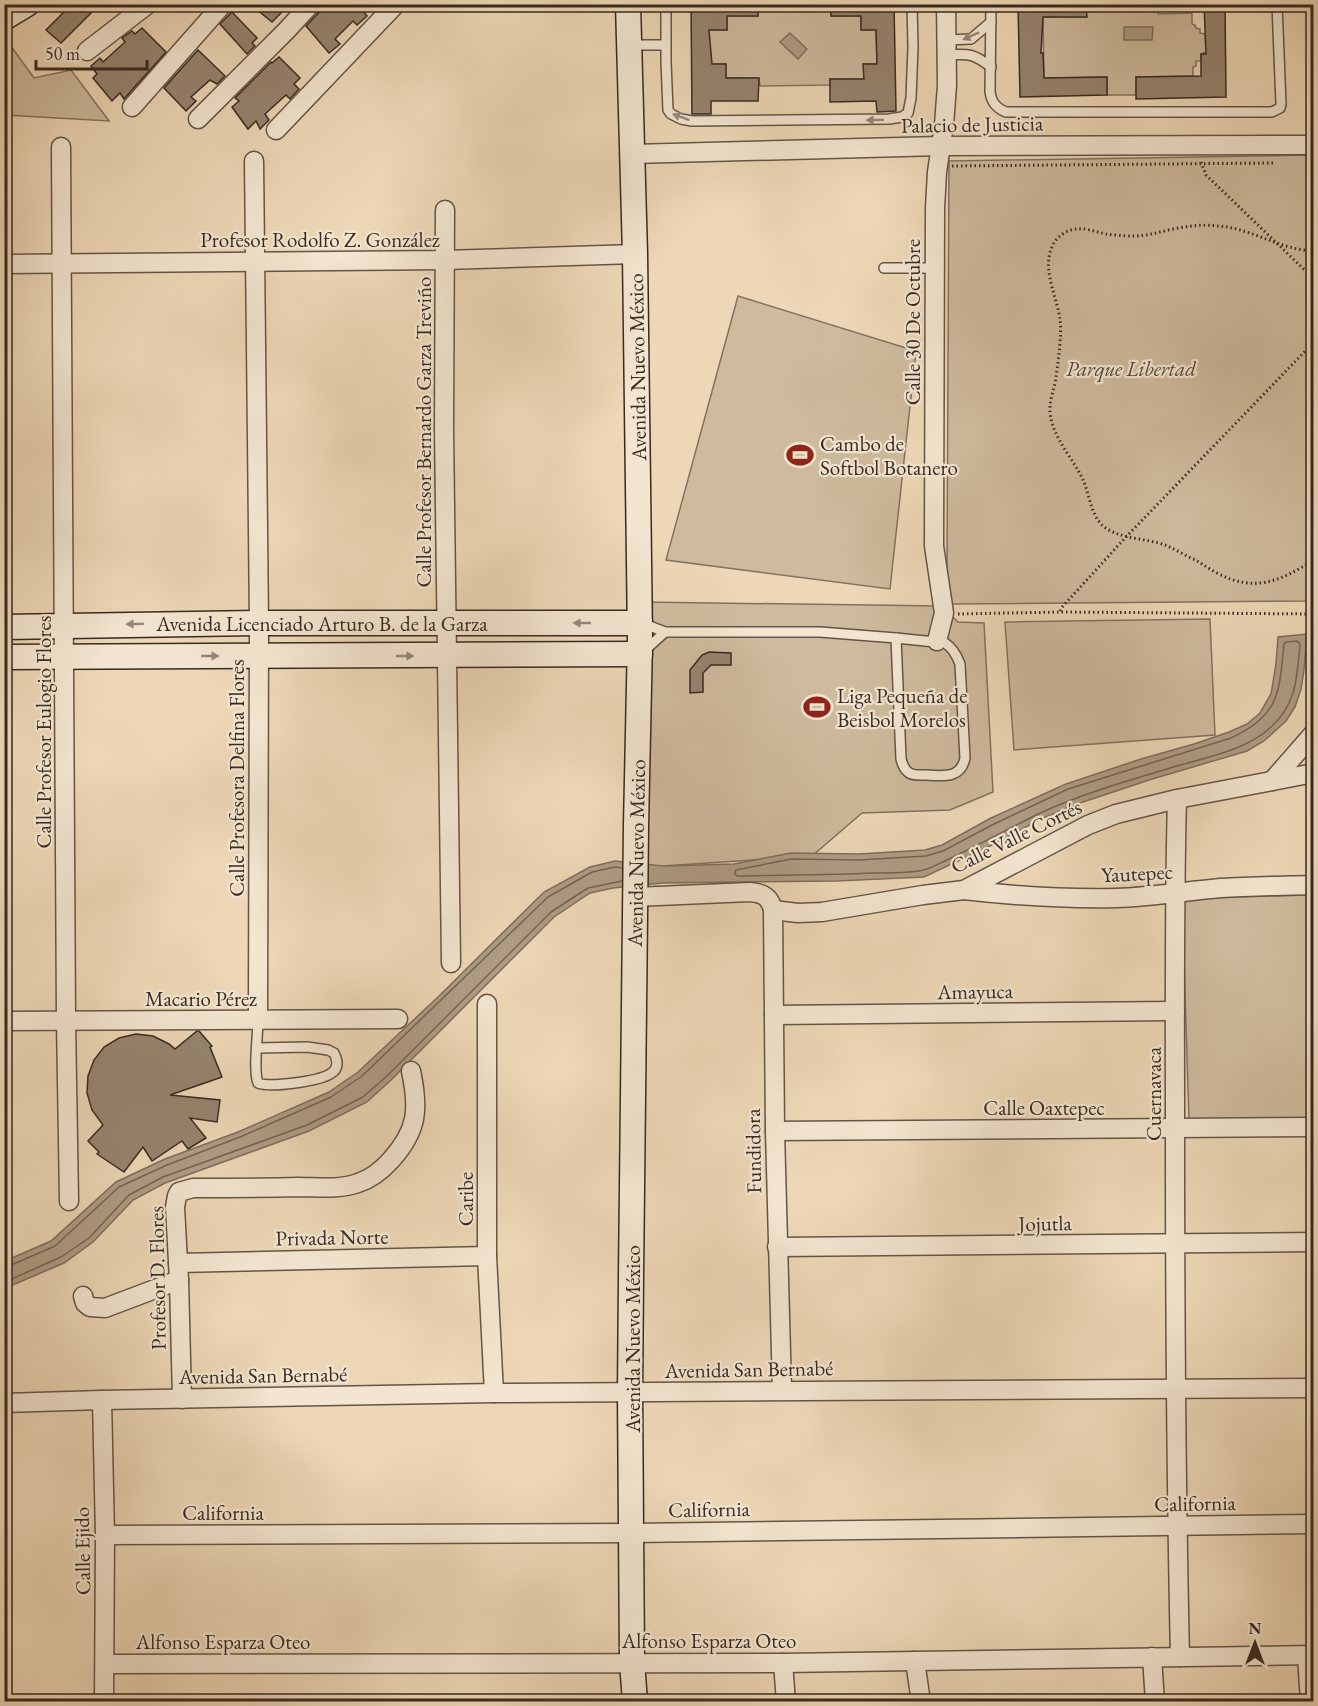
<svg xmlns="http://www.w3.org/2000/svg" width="1318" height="1706" font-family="'EB Garamond',serif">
  <rect width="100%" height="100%" fill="#edd7b6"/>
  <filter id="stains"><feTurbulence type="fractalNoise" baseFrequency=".00333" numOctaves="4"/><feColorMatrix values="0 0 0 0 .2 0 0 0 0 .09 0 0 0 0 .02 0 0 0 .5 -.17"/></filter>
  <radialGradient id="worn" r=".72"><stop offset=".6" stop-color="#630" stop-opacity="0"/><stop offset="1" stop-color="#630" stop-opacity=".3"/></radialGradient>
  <g fill="#ceba9d" stroke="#827260" stroke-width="1.5">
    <polygon points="758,5 831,5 831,16 861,16 861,30 876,30 877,64 864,64 864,79 830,79 830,85 760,86 759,78 726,78 726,64 710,64 709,30 727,30 727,16 758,16"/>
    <polygon points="1086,5 1158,5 1158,14 1192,13 1192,24 1195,25 1196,28 1200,29 1200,33 1205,34 1206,52 1201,54 1201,61 1196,61 1196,66 1193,67 1193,76 1136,77 1136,95 1107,95 1107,77 1044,78 1043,17 1086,17"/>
    <polygon points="5,38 34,78 71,70 109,121 5,115"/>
    <polygon points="1313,155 1313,601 952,604 947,575 949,161"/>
    <polygon points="738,296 916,351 890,589 666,560"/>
    <polygon points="642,602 942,606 958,622 984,623 993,792 950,810 862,813 812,856 663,866 648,869"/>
    <polygon points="1210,619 1215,735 1014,750 1005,622"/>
    <polygon points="1313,895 1313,1119 1189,1120 1182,898"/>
  </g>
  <g fill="#af9c84" stroke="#7f6e5d" stroke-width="1.5">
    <polygon points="1124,27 1153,27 1152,40 1124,40"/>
    <polygon points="790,33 807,49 798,59 780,42"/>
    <polygon points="1307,634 1304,670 1301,689 1295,707 1286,721 1264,741 1247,751 1149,780 1071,806 1039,820 994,844 924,877 837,881 662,883 613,888 590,893 554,917 391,1080 367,1102 309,1131 165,1183 133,1200 93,1242 64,1263 15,1284 5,1287 5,1261 51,1241 116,1182 165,1159 238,1132 329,1092 358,1072 438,997 544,892 590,867 615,861 663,866 734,864 791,853 859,854 925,850 942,845 991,818 1066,784 1141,759 1194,744 1229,732 1247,724 1260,713 1271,694 1276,664 1278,637"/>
  </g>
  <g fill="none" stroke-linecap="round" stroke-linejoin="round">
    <g stroke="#736354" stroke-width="1.5">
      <path d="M 1297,641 L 1300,644 C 1297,676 1297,704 1271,727 C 1245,752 1201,758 1167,769 C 1123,782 1079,795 1038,814 C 1008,829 979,845 949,859 C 940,863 929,870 919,871 C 904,873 889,873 874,873 C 828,875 783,875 737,876 L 735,874 L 736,870 L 791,859 L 859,860 L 926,856 L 943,851 L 994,824 L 1068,789 L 1231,738 C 1280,715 1279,693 1284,644 L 1286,642 Z"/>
      <polyline points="4,1266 9,1266 55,1246 119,1187 167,1165 240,1137 331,1097 362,1076 548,897 592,872 615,867 622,868"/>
      <polyline points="4,1281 14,1278 61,1257 89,1238 129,1195 163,1177 307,1125 363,1097 387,1076 551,912 588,888 622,881"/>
    </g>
  </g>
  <g fill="#96846f" stroke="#372a23" stroke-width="1.5">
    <polygon points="72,4 87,4 94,10 61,43 46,30"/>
    <polygon points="250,4 273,4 281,13 272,22"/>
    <polygon points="327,4 357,4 367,16 357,25 353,21 335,39 340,44 329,53 306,26"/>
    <polygon points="691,4 758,4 758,16 727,16 727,30 709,30 712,64 726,64 726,78 759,78 758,101 711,101 711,114 692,114"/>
    <polygon points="831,4 894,4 896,111 877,112 876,101 830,102 830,79 864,79 863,64 877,64 876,30 861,30 861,16 831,16"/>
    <polygon points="1018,4 1086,4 1087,17 1043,17 1041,53 1043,53 1044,78 1107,77 1107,95 1020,97"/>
    <polygon points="1204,4 1225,4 1226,97 1136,99 1136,77 1201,76 1201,54 1206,54"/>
    <polygon points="232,12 257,38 252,43 255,46 247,54 220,24"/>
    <polygon points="142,28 166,52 124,99 120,93 112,101 93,78 97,74 91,66 100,58 103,62 125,42 122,38 132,31 135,34"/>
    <polygon points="198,50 225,76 217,84 210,80 191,97 196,101 186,111 164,88"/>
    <polygon points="279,57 300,78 294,84 299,89 290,99 286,95 265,114 269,120 260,129 256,121 248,129 232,107 239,101 235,98 271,62 272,63"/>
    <polygon points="709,652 731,653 731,665 711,665 703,673 703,692 690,693 690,670 702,655"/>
    <polygon points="197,1031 199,1031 212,1046 210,1047 222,1077 170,1095 220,1100 217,1122 190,1118 206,1138 188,1149 182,1141 152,1161 143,1147 124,1172 97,1154 99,1152 88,1141 103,1125 92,1110 87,1093 88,1076 94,1060 104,1047 119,1038 136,1034 153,1036 169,1044 175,1049"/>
  </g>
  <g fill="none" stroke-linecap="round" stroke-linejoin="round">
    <defs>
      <g id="lane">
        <polyline points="666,4 666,62 668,110 671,114 681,119 692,121 889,119 902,117 908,113 911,98 913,47 912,4"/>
        <path d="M 991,4 L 990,91 C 991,102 996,108 1006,112 L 1272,112 L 1280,108 L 1281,104 L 1277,4"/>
        <polyline points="947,40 971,39 991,22"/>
        <polyline points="629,45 665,45"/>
        <path d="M 947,55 C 969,54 973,53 991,67"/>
        <polyline points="884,268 935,268"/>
        <polyline points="642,623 665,632 820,632 896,638"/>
        <path d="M 896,638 L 945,643 C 953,648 957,656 960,664 L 965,758 C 961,779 943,776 926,775 C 921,775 912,776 908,772 C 904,769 902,763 901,759 Z"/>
        <polyline points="644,651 665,632"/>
        <path d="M 257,1048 L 307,1047 L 328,1050 L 334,1053 C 338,1061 339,1069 330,1074 C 319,1081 271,1088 258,1083 C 253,1071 258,1035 258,1020"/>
      </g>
      <g id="street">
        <polyline points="87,51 148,4"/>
        <polyline points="132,107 223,4"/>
        <polyline points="198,119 286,31 311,4"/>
        <polyline points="276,130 396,4"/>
        <polyline points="61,147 66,1021 69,1201"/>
        <polyline points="632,154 940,146 1314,145"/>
        <polyline points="254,161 259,623 258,1020"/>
        <polyline points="445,210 444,430 451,963"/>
        <polyline points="4,264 445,260 635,254"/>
        <polyline points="937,641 944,613 934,546 935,208 937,172 944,125 947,85 946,4"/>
        <polyline points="1272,781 1314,733"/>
        <path d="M 1177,799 C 1174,908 1175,1017 1175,1126 C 1175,1303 1176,1480 1180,1657"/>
        <path d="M 964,890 C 1015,896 1064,899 1116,898 C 1151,897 1186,891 1221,888 C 1252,886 1283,886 1314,885"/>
        <path d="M 635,897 L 750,892 C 763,893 770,897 773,910 L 775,1131 L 782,1390"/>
        <polyline points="773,910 798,913 822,912 923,895 964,890 1088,825 1116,814 1177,799 1314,773"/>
        <polyline points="487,1004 487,1256 494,1393"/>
        <polyline points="774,1015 1175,1011"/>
        <polyline points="4,1021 398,1019"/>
        <polyline points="775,1131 1314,1127"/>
        <polyline points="777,1247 1314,1242"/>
        <polyline points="178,1263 487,1256"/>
        <polyline points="83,1296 85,1303 90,1307 105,1308 179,1280"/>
        <path d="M 182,1399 L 179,1280 L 175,1207 L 177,1196 L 179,1192 L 193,1188 C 228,1188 263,1188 298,1187 C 317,1187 339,1190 358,1183 C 371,1179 382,1170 391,1160 C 418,1130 419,1109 411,1071"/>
        <polyline points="102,1400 105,1535 104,1702"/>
        <polyline points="4,1403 102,1400 494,1393 1314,1388"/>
        <polyline points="105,1535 632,1533 1314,1524"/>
        <polyline points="1307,1656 1310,1702"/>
        <polyline points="1152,1657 1155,1702"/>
        <polyline points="915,1661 921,1702"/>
        <polyline points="783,1663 786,1702"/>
        <polyline points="105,1664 783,1663 1314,1655"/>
      </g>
      <g id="secondary">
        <polyline points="628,4 635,254 640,639 636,826 631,1278 630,1393 632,1662 635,1702"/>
        <polyline points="4,18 27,4"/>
        <polyline points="4,627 259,623 640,623"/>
        <polyline points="4,657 640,654"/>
      </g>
    </defs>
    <use href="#lane" stroke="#645548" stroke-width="12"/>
    <use href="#street" stroke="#645548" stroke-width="21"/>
    <use href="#secondary" stroke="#372a23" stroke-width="27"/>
    <g stroke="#372a23" stroke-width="3" stroke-dasharray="1.5 3" stroke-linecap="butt">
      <polyline points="1201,162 1206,175 1314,279"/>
      <polyline points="952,166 1273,163"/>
      <path d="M 1314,251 C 1280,250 1251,228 1218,226 C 1203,224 1188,226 1173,229 C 1159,232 1147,236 1133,236 C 1124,236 1114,235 1106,234 C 1092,231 1080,225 1066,232 C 1056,237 1051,246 1049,257 C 1046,277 1057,299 1060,319 C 1062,337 1058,360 1056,378 C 1054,390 1049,401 1050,413 C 1053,439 1074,459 1084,482 C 1089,495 1091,513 1101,524 C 1115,539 1146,538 1165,545 C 1173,548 1181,553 1189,557 C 1199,561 1207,568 1217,573 C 1255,593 1280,581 1314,560"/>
      <polyline points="1060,611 1063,606 1126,537 1314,342"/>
      <polyline points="958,614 1060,612 1314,614"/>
    </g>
    <use href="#lane" stroke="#f3e5d0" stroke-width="9"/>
    <use href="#street" stroke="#f3e5d0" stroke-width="18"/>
    <use href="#secondary" stroke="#f3e5d0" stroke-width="24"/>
  </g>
  <defs><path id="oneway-solid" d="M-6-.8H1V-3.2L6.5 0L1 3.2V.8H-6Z" transform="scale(1.5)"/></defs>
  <g fill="#95887a">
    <use href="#oneway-solid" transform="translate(971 36) rotate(156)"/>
    <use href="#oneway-solid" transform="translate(681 117) rotate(-160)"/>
    <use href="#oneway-solid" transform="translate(875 120) rotate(179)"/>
    <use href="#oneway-solid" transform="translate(582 623) rotate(180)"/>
    <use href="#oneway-solid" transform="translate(135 624) rotate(179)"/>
    <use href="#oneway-solid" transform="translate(210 656)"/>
    <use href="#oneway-solid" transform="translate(405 656)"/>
  </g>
  <defs>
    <symbol id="stadium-bare" viewBox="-9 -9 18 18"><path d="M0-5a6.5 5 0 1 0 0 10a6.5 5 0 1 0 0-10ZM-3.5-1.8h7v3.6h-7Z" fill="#8f2418" stroke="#f3e5d0" stroke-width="2.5" paint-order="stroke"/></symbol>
  </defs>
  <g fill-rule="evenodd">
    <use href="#stadium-bare" x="781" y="436" width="38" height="38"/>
    <use href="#stadium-bare" x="798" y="688" width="38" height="38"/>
  </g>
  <g text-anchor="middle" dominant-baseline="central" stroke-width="4.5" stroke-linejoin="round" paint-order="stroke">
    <g font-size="21" fill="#372a23" stroke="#f3e5d0">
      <text transform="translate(972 124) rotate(-1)">Palacio de Justicia</text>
      <text x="320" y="239">Profesor Rodolfo Z. González</text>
      <text transform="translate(912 322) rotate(-90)">Calle 30 De Octubre</text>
      <text transform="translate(637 367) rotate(-91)">Avenida Nuevo México</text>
      <text transform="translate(423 432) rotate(-90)">Calle Profesor Bernardo Garza Treviño</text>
      <text x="322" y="623">Avenida Licenciado Arturo B. de la Garza</text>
      <text transform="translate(43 732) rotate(-90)">Calle Profesor Eulogio Flores</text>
      <text transform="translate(236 778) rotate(-90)">Calle Profesora Delfina Flores</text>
      <text transform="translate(1016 836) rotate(-26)">Calle Valle Cortés</text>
      <text transform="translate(636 853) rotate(-89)">Avenida Nuevo México</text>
      <text transform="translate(1137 873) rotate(-3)">Yautepec</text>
      <text transform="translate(975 991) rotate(-1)">Amayuca</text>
      <text x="201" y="998">Macario Pérez</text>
      <text transform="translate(1153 1094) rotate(-90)">Cuernavaca</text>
      <text x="1044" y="1107">Calle Oaxtepec</text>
      <text transform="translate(753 1151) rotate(-91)">Fundidora</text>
      <text transform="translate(465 1199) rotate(-90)">Caribe</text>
      <text transform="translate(1045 1223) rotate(-1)">Jojutla</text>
      <text transform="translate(332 1237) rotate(-1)">Privada Norte</text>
      <text transform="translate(157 1278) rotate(-91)">Profesor D. Flores</text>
      <text transform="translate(632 1339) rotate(-90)">Avenida Nuevo México</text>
      <text transform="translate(749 1369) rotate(-1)">Avenida San Bernabé</text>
      <text transform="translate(263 1375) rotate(-1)">Avenida San Bernabé</text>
      <text transform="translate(1195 1503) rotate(-1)">California</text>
      <text transform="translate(709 1509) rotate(-1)">California</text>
      <text x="223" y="1512">California</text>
      <text transform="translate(82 1551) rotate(-91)">Calle Ejido</text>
      <text x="709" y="1640">Alfonso Esparza Oteo</text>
      <text x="223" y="1641">Alfonso Esparza Oteo</text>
    </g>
    <g font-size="21" font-style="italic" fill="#55473b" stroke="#f3e5d0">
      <text x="1131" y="368">Parque Libertad</text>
    </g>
    <g font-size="21" fill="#372a23" stroke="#f3e5d0" text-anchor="start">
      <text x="820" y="443">Cambo de<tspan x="820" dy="24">Softbol Botanero</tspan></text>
      <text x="837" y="695">Liga Pequeña de<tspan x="837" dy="24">Beisbol Morelos</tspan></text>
    </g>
  </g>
  <rect width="1318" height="1706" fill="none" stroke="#edd7b6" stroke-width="24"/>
  <rect x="6" y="6" width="1306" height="1694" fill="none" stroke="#372a23" stroke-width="3"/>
  <rect x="12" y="12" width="1294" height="1682" fill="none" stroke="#372a23" stroke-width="1.5"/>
  <g transform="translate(1255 1643)" stroke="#f3e5d0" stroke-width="4.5" paint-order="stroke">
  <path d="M0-4.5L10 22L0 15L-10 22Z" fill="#372a23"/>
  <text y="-9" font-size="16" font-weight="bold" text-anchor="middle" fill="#372a23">N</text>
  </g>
  <path d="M36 60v9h111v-9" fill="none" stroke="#372a23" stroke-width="3"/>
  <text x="45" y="60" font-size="18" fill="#372a23" stroke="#f3e5d0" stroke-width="4.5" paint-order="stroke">50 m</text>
  <rect width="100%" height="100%" filter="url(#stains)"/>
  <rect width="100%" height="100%" fill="url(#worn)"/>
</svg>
